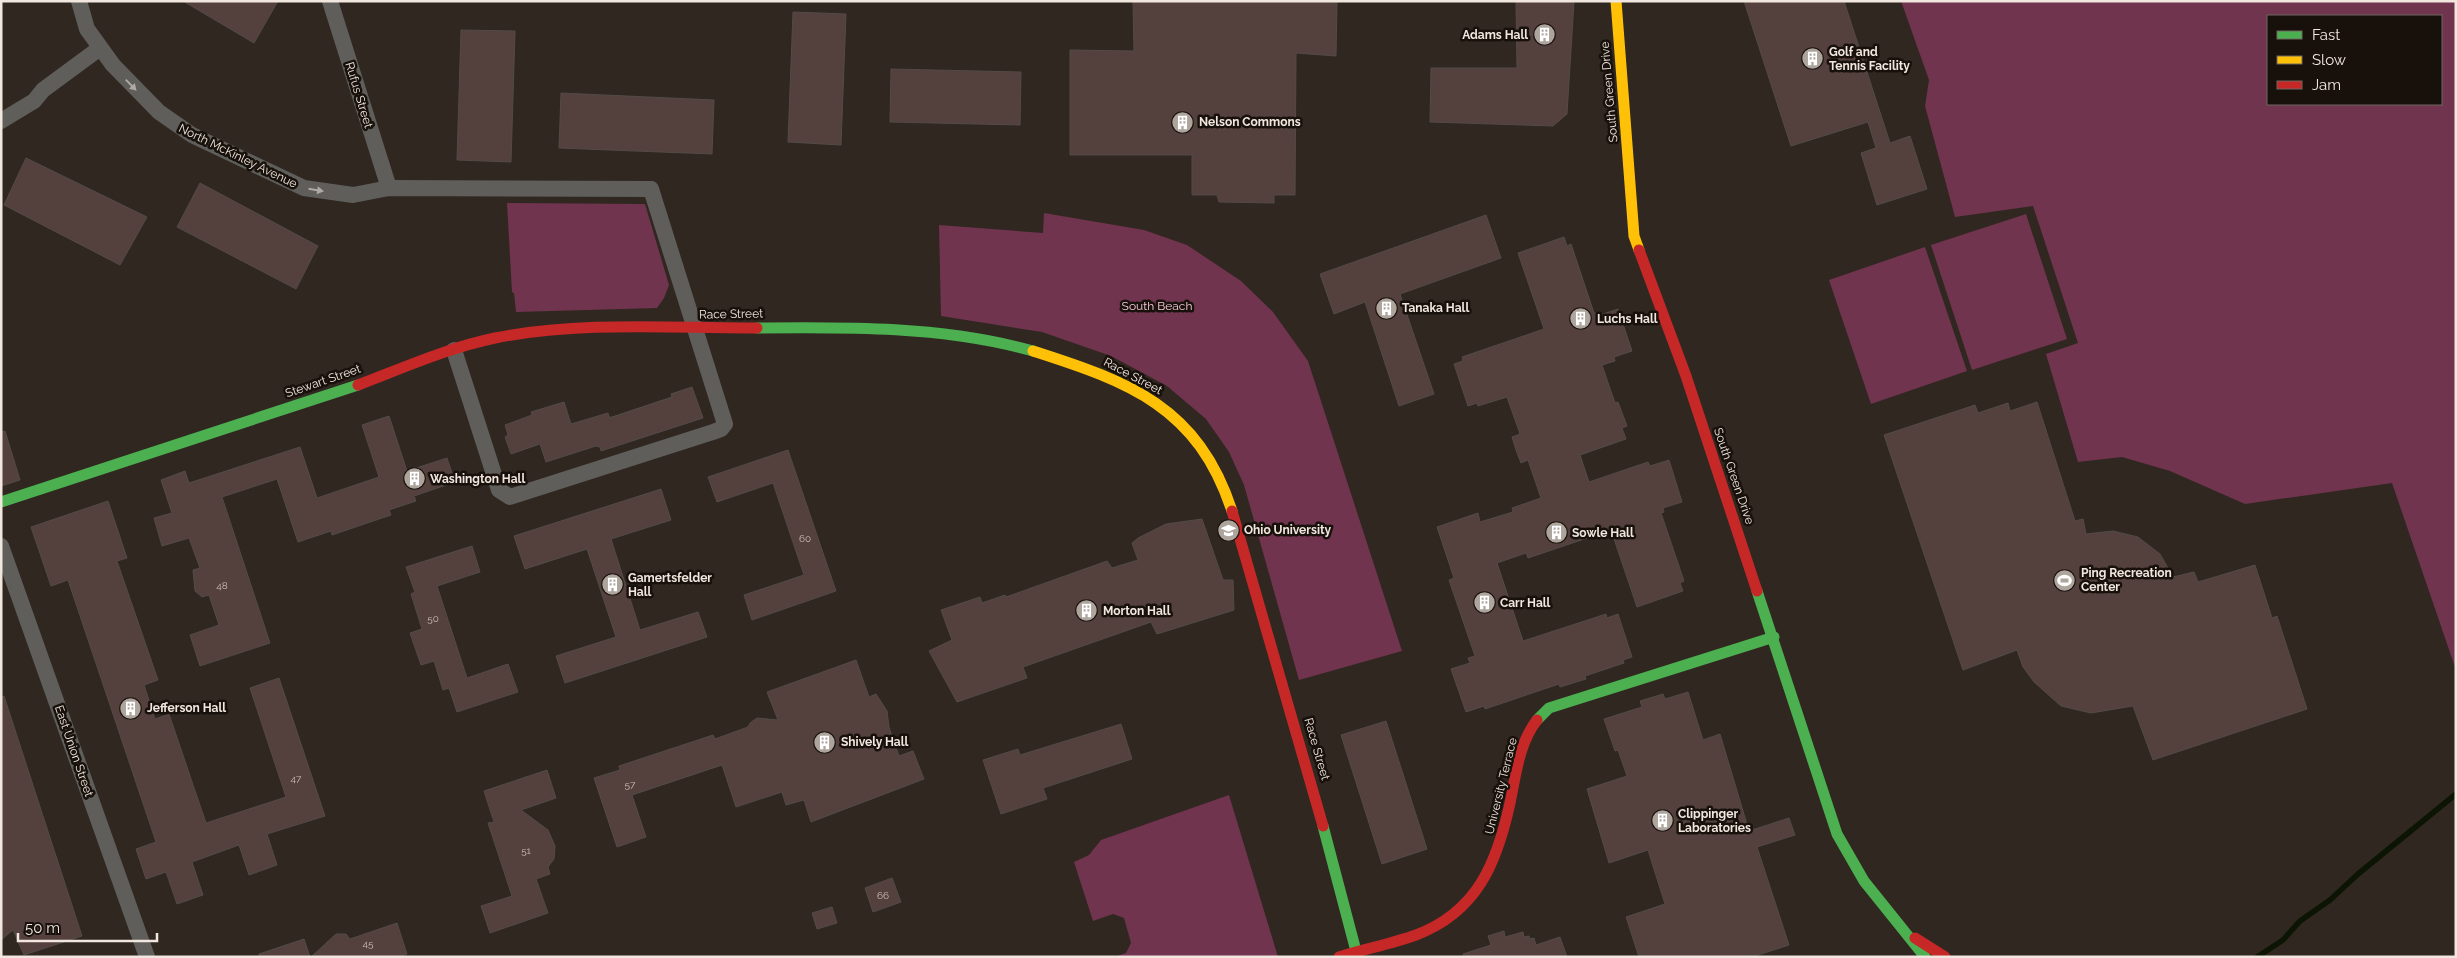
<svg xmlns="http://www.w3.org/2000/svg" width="2457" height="958" font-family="Raleway,sans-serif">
  <rect width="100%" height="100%" fill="#2f2720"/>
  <g fill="#71344f" fill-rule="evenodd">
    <path d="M 1901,1 L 2456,1 L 2456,670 L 2392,483 L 2245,504 L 2170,471 L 2122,457 L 2078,462 L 2046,354 L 2078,343 L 2033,206 L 1955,217 L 1925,106 L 1929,80 ZM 2268,16 L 2441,16 L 2441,104 L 2268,104 Z"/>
    <polygon points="507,203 645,204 669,285 664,298 657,308 516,312 514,293 512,292"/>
    <polygon points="1044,213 1144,230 1187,245 1241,281 1273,312 1308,361 1402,651 1299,680 1244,485 1229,452 1206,419 1167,386 1111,356 1042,332 941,316 939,225 1043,233"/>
    <polygon points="2026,214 2067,339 1972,370 1931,245"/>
    <polygon points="1925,247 1967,371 1871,404 1829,280"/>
    <polygon points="1229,795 1278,957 1114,957 1126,953 1131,943 1124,918 1113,914 1093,921 1074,862 1089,855 1101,840"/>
  </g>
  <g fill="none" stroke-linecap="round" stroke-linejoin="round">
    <polyline stroke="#0c1403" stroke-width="5.5" points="2257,957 2283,940 2300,921 2330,900 2358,874 2456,794"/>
  </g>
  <g fill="#54413e" stroke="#534b47">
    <polygon points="183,1 278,1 254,43"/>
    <polygon points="1133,1 1337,1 1336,56 1296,53 1295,195 1274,195 1274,203 1219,202 1217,195 1192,195 1192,155 1070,155 1070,50 1134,51"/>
    <polygon points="1516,1 1574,1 1567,114 1553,126 1430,122 1431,68 1517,68"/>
    <polygon points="1744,1 1844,1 1890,143 1910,136 1927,189 1877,205 1861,153 1876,148 1868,122 1791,146"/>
    <polygon points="793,12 846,14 841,145 788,142"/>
    <polygon points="461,30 515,31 511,162 457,160"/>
    <polygon points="891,69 1021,72 1020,125 890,122"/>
    <polygon points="561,93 714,100 712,154 559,148"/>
    <polygon points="26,158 147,217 120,265 4,205"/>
    <polygon points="200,183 318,246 296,289 177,227"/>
    <polygon points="1486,215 1501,258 1400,294 1434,394 1399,406 1365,302 1334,314 1320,274"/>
    <polygon points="1564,237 1567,246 1571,244 1594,313 1599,312 1600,315 1618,309 1632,351 1614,357 1615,361 1602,365 1615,403 1618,402 1627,426 1622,428 1626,439 1580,455 1589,482 1648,462 1650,466 1669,460 1682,502 1663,508 1664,512 1661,513 1684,581 1680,583 1683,591 1637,607 1611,530 1528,558 1526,553 1497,563 1523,641 1606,614 1607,618 1618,614 1632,657 1623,660 1624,663 1585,676 1586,679 1560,687 1559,684 1485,709 1484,706 1466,712 1451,669 1470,663 1468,658 1475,656 1449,580 1454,578 1437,527 1478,513 1480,522 1513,512 1512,508 1541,498 1528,460 1521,463 1516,450 1512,437 1520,434 1507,397 1478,406 1477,403 1468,406 1454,364 1463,361 1462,357 1544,329 1518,253"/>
    <polygon points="692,387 703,418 601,451 600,447 596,446 546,462 540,444 511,454 505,437 508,435 505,425 532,415 531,412 564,402 571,424 608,413 609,417 612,417 672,397 671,394"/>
    <polygon points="2037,402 2075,521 2083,519 2086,534 2113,531 2138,537 2160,554 2173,577 2194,572 2198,582 2255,565 2272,618 2277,616 2307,709 2153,760 2133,706 2091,713 2061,706 2034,682 2023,667 2017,650 1963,670 1884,435 1975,405 1978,413 2008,403 2010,411"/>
    <polygon points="389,416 407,471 447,458 455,482 414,496 416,501 389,510 391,515 332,535 331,531 298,542 277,479 222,497 270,643 200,666 190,635 219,625 209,595 202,597 195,591 193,570 200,568 189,538 162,546 154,518 172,513 161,480 185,471 189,483 300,447 317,498 379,477 362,425"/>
    <polygon points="5,431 20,480 1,486 1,432"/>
    <polygon points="788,450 836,591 752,620 744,595 804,575 773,483 717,502 708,477"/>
    <polygon points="661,489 671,520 611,539 640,630 698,612 707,637 565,683 556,656 616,637 587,549 525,569 514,536"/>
    <polygon points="108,501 127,558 117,561 158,680 144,685 155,719 169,714 206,823 286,797 250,688 279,678 325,816 267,834 277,865 249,875 239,845 192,862 203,895 177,904 166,872 146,879 136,849 156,842 68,580 51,586 31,527"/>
    <polygon points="1202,519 1223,580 1233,580 1234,610 1157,634 1151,622 1023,667 1027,678 957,702 929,651 952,640 941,610 980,597 982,603 1005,595 1006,597 1107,561 1112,568 1138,560 1132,543 1138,538 1166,524"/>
    <polygon points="472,546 480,572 437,586 467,678 508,664 518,692 457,712 449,688 443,690 434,661 421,665 410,633 422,629 411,594 415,592 406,567"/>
    <polygon points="856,660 869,697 876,694 887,711 889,727 899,756 913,751 924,779 811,822 804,800 786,805 782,792 736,807 722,765 632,795 646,837 617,847 594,778 620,770 619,766 713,735 715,739 748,727 750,723 757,718 778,720 767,692"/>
    <polygon points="1688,692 1703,740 1720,734 1749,831 1789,818 1795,835 1757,847 1789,945 1752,957 1639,957 1626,917 1665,904 1648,850 1609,863 1587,789 1627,776 1618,750 1615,751 1604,719 1642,707 1640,701 1663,694 1665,699"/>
    <polygon points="4,696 82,936 24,955 13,930 1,940 1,697"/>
    <polygon points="1386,721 1427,849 1382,864 1341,735"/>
    <polygon points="1121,724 1132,759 1043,788 1047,799 1001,814 983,760 1018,749 1020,755"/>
    <polygon points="547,770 556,798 521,810 548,830 555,846 554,859 548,867 550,874 536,879 548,913 490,933 481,906 512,896 488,823 494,822 484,791"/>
    <polygon points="892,878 901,902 873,912 865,888"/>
    <polygon points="832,907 837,923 817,929 812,913"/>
    <polygon points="397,923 407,954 398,957 311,957 336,934 346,934 350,939"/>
    <polygon points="1504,931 1505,937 1523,932 1524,937 1529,936 1530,939 1534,938 1536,945 1560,937 1567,957 1464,957 1463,954 1491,945 1488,936"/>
    <polygon points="304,939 310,957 259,957 259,954"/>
  </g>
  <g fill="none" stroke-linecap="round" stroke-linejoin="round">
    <g stroke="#5f5e5b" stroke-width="16">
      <polyline points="79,1 87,29 113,65 159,112 192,135 304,188 353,195 389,188 651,189 725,424 721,429 713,432 510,497 499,490 454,350"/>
      <polyline points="330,1 389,188"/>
      <polyline points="1,121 34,101 43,90 100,48"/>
      <polyline points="1,546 147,957"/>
    </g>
    <g stroke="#4caf50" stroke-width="11">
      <path d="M 757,328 C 848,327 944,326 1033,351"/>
      <polyline points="1,502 358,385"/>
      <polyline points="1757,591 1837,834 1864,881 1925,957"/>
      <polyline points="1537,720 1549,708 1774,637"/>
      <polyline points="1323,826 1356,951"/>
    </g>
    <g stroke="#ffc107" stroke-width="11">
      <polyline points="1616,1 1634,236 1639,250"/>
      <path d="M 1033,351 C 1130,382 1198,407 1232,511"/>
    </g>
    <g stroke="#c62828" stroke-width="11">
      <polyline points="1639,250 1686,376 1757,591"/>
      <path d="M 358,385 C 403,368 447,348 495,338 C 578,321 671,328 757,328"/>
      <polyline points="1232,511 1323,826"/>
      <polyline points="1915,938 1945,957"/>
      <path d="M 1339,957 C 1364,949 1391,944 1416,935 C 1477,912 1497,863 1510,803 C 1516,775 1519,743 1537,720"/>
    </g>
  </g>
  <defs><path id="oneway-solid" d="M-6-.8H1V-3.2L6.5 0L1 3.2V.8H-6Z" transform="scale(1.25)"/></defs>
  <g fill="#afa9a4">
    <use href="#oneway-solid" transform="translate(131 85) rotate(46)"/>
    <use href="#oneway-solid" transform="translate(316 190) rotate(9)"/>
  </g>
  <defs>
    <symbol id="building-disc" viewBox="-11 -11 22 22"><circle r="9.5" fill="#ada49c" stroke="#18110b"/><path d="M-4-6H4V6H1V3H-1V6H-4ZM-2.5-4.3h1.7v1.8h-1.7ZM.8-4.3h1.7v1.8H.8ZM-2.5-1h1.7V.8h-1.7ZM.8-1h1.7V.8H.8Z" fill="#fff"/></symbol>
    <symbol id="university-disc" viewBox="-11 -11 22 22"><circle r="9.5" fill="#ada49c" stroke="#18110b"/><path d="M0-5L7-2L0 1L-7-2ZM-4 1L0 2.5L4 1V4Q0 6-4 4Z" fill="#fff"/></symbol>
    <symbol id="stadium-disc" viewBox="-11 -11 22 22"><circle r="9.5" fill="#ada49c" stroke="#18110b"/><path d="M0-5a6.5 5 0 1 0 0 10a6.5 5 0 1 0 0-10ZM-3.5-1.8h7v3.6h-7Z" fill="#fff"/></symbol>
  </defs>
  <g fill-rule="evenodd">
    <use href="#building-disc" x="1532" y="22" width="25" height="25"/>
    <use href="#building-disc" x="1800" y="46" width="25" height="25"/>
    <use href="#building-disc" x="1170" y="110" width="25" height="25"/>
    <use href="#building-disc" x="1374" y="296" width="25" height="25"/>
    <use href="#building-disc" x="1568" y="306" width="25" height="25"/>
    <use href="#building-disc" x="402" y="466" width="25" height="25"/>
    <use href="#university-disc" x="1216" y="518" width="25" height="25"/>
    <use href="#building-disc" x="1544" y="520" width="25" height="25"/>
    <use href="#stadium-disc" x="2052" y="568" width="25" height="25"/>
    <use href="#building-disc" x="600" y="572" width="25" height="25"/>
    <use href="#building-disc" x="1472" y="590" width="25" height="25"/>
    <use href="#building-disc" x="1074" y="598" width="25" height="25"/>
    <use href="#building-disc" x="118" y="696" width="25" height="25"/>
    <use href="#building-disc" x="812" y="730" width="25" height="25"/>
    <use href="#building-disc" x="1650" y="808" width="25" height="25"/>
  </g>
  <g text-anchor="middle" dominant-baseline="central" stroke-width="5" stroke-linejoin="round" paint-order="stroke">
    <g font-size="10" fill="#cabeb7">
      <text x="805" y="538">60</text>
      <text x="222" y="585">48</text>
      <text x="433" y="618">50</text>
      <text x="296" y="778">47</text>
      <text x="630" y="784">57</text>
      <text x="526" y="850">51</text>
      <text x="883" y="895">66</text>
      <text x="368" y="943">45</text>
    </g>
    <g font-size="12" font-weight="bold" fill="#f1e7df" stroke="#18110b" text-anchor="start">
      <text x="1528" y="35" text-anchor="end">Adams Hall</text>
      <text x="1829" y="52">Golf and<tspan x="1829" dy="14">Tennis Facility</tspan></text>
      <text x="1199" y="122">Nelson Commons</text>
      <text x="1402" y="308">Tanaka Hall</text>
      <text x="1597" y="319">Luchs Hall</text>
      <text x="430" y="479">Washington Hall</text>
      <text x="1244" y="530">Ohio University</text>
      <text x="1572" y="533">Sowle Hall</text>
      <text x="2081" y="573">Ping Recreation<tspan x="2081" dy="14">Center</tspan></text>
      <text x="628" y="578">Gamertsfelder<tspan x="628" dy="14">Hall</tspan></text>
      <text x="1500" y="603">Carr Hall</text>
      <text x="1103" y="611">Morton Hall</text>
      <text x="147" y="708">Jefferson Hall</text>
      <text x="841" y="742">Shively Hall</text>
      <text x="1678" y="814">Clippinger<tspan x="1678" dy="14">Laboratories</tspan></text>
    </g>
    <g font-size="12" fill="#f1e7df" stroke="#18110b">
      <text transform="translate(1609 92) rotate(-95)">South Green Drive</text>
      <text transform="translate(359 95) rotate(73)">Rufus Street</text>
      <text transform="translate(238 156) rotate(26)">North McKinley Avenue</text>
      <text transform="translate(731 314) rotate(-1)">Race Street</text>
      <text transform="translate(1133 376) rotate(28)">Race Street</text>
      <text transform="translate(323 381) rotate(-19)">Stewart Street</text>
      <text transform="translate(1734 476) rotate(71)">South Green Drive</text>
      <text transform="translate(1317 749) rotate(74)">Race Street</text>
      <text transform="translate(74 751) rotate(71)">East Union Street</text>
      <text transform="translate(1501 786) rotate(-76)">University Terrace</text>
    </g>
    <g font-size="12" fill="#f9c9db" stroke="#18110b">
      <text x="1157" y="306">South Beach</text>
    </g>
  </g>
  <rect width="2457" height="958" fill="none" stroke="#f1e7df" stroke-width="5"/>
  <rect x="2267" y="15" width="175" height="90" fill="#18110b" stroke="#6f6760"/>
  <rect x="2277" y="31" width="25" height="8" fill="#4caf50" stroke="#6f6760"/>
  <text x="2312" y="40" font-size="15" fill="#f1e7df">Fast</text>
  <rect x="2277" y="56" width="25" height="8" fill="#ffc107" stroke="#6f6760"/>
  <text x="2312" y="65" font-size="15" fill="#f1e7df">Slow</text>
  <rect x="2277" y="81" width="25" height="8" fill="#c62828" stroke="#6f6760"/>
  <text x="2312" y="90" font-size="15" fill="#f1e7df">Jam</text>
  <path d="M18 933v8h139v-8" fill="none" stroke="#f1e7df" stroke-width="2.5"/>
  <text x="25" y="933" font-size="15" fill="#f1e7df" stroke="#18110b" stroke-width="4" paint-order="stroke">50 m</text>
</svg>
